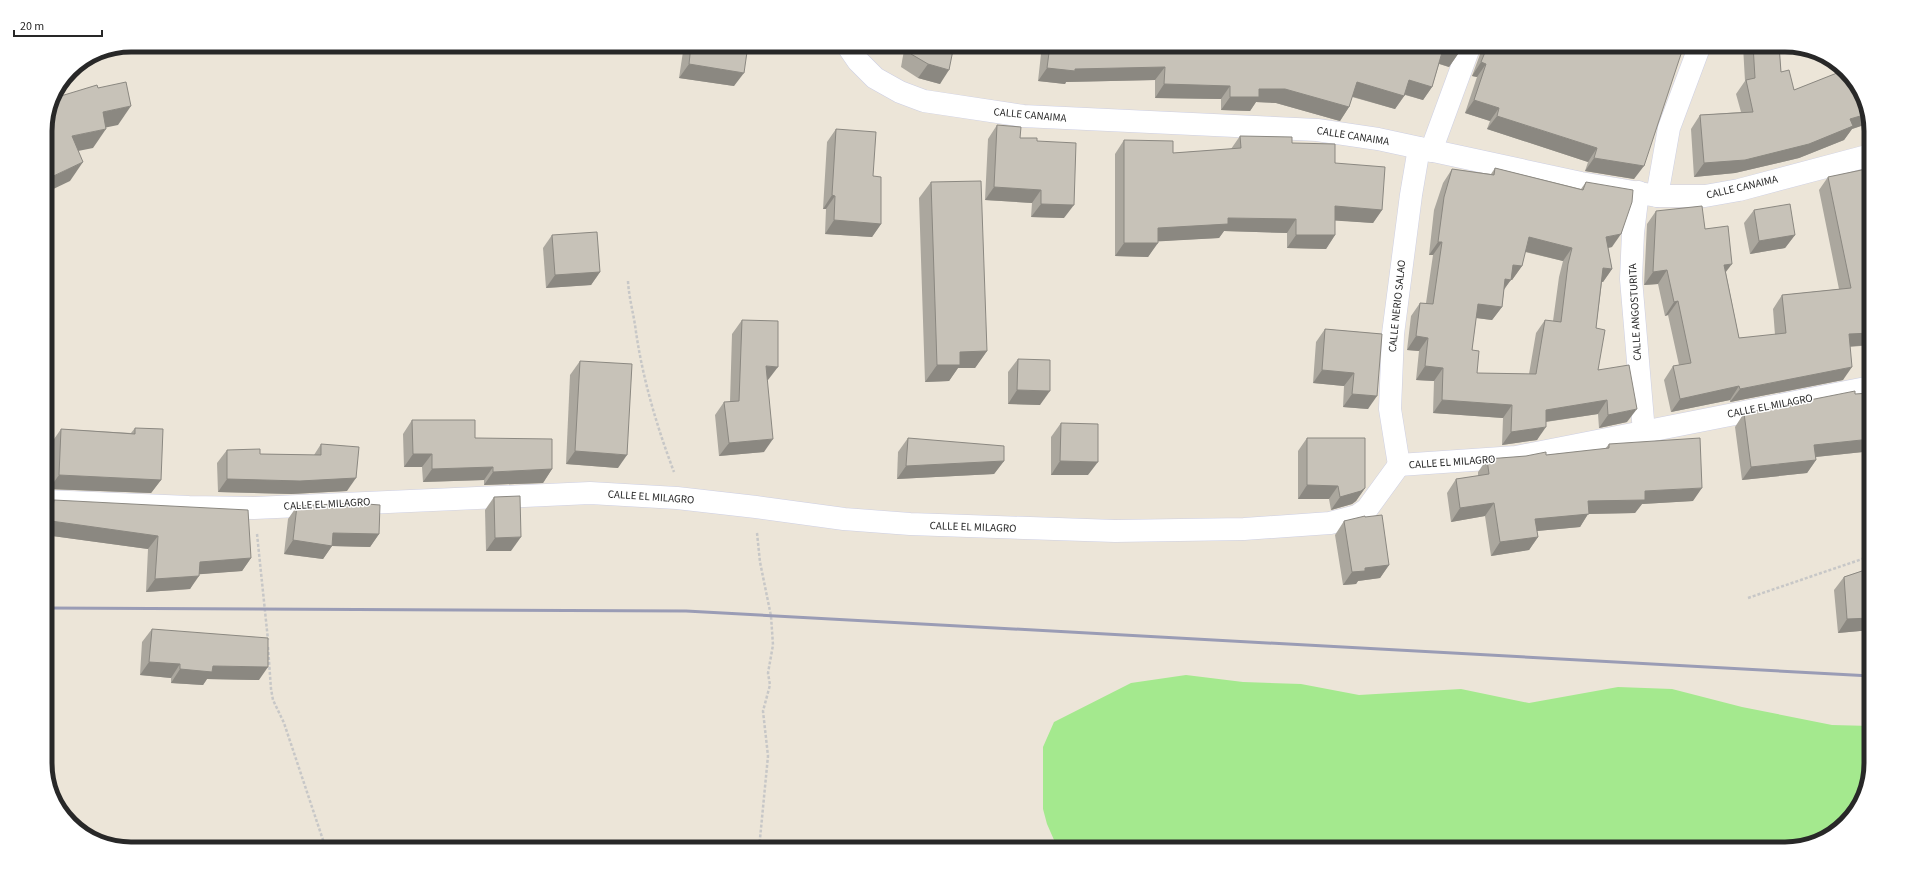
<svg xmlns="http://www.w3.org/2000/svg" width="1916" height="894" font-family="'Source Sans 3',sans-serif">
  <rect width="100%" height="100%" fill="#ece5d8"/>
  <g fill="#a4e98e">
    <polygon points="1186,675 1243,682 1301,684 1359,695 1461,689 1529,703 1618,687 1672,689 1742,707 1832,725 1871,726 1871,763 1864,796 1833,834 1785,849 1058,849 1047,824 1043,809 1043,747 1054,722 1131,683"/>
    <polygon points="656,842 671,849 594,849 612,843"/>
  </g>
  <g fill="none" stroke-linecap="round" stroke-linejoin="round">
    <defs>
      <g id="minor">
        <polyline points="847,45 858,61 875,78 900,92 924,101 1023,116 1317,130 1378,139 1581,183 1657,196 1705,196 1739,190 1871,155"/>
        <polyline points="1431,151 1470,45"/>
        <polyline points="1638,192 1633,233 1631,279 1644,432"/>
        <polyline points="1657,196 1669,128 1700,45"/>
        <polyline points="1399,465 1516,457 1871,387"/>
        <polyline points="1399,465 1390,409 1393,334 1411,195 1419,148"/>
        <polyline points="45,501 189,507 254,508 590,493 677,498 756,507 844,519 910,524 1115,531 1244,529 1330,523 1357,516 1367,509 1399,465"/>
      </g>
    </defs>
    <use href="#minor" stroke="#cdcfe3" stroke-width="23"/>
    <g stroke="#c7c7c7" stroke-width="2.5" stroke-dasharray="3 2" stroke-linecap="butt">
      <path d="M 628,281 C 629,299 634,315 636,332 C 643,380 657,427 674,472"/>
      <polyline points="757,533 760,562 771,616 773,645 768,673 770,685 763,711 768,756 759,849"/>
      <polyline points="257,534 268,640"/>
      <polyline points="1748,598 1871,556"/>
      <polyline points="268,647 271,689 273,700 284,723 326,849"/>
    </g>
    <use href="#minor" stroke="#fff" stroke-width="22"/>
    <polyline stroke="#9a9cb5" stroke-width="3" points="45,608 686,611 1871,676"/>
  </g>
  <g fill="#aba79e" fill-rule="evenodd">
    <polygon points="684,45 748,45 734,86 679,78"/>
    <polygon points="905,45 954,45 940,84 918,78 901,67"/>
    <polygon points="1042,45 1462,45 1458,54 1449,67 1439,64 1432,87 1423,100 1405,95 1395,109 1352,97 1349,107 1340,121 1276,103 1256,102 1250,111 1221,110 1221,99 1155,98 1155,80 1066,82 1065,84 1038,81"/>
    <polygon points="1482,45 1684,45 1634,179 1585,171 1588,162 1487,129 1490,121 1465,113 1477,77 1472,76 1482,49"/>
    <polygon points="1744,45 1779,45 1781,72 1794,90 1838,73 1836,66 1856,83 1870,123 1852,129 1844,140 1799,158 1735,173 1694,177 1691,129 1700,115 1741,112 1736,94 1745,81 1743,46"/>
    <polygon points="997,125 1020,138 1037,141 1064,218 1031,217 1032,203 985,200 988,139"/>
    <polygon points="836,129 873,176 881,224 872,237 825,234 826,209 823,209 827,142"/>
    <polygon points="1240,136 1292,143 1335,163 1382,210 1373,223 1335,220 1335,235 1326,249 1287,248 1287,233 1224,231 1219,238 1158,241 1148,257 1115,256 1115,154 1124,140 1173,153 1231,149"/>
    <path d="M 1495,168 L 1581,189 L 1586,182 L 1612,247 L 1608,248 L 1612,269 L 1603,282 L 1602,282 L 1596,328 L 1598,370 L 1627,422 L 1599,428 L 1598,414 L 1546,422 L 1537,440 L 1502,445 L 1503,418 L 1433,413 L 1434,381 L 1416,380 L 1419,351 L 1407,350 L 1411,316 L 1420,303 L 1426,303 L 1433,255 L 1429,255 L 1434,210 L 1443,183 L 1452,169 L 1491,174 ZM 1525,252 L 1563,261 L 1559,277 L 1553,321 L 1545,320 L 1536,333 L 1529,374 L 1477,373 L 1472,350 L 1476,318 L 1492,320 L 1502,307 L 1504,290 L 1511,279 L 1512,280 L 1522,266 Z"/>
    <polygon points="1871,169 1871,345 1850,347 1843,380 1730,402 1730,400 1671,412 1664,380 1673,366 1679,365 1668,315 1665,316 1658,284 1644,285 1647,224 1656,211 1705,229 1726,273 1739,338 1775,335 1773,309 1782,295 1839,289 1819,190 1828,177"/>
    <polygon points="931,182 987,351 975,368 958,368 949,381 925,382 919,198"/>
    <polygon points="1754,210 1795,235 1785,248 1750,254 1744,223"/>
    <polygon points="552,235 600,272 591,285 546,288 543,248"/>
    <polygon points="742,320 768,380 767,380 764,452 719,456 715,415 724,402 730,402 732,334"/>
    <polygon points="1325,329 1382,334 1368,409 1343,407 1344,386 1313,383 1316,342"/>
    <polygon points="1018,359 1040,405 1008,404 1008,372"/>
    <polygon points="580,361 618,468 566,464 570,375"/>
    <polygon points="1871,393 1871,459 1863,460 1863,452 1816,457 1816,460 1807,473 1742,480 1735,427 1744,413 1855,394"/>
    <polygon points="412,420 475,438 552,469 543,483 484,485 484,480 423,482 422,467 404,467 403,434"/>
    <polygon points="1061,423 1088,475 1051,475 1051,437"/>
    <polygon points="135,428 161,480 151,493 49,489 52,442 61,429 131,433"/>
    <polygon points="908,438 1004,461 994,474 897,479 898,452"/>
    <polygon points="1307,438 1365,488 1356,501 1352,504 1331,510 1329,499 1298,499 1298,451"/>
    <polygon points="321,444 347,491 291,494 218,492 217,463 227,450 260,454 314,455"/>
    <polygon points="1609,444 1693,501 1642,504 1635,513 1588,514 1580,527 1537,531 1538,537 1529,550 1491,556 1485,516 1451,522 1447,493 1456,479 1478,476 1478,472 1487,459 1546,455 1605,449"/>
    <polygon points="494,497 511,551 486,551 485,510"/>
    <polygon points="54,500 251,558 242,571 199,574 190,589 146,592 148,549 45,535 45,513"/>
    <polygon points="297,506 379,534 370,547 332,546 323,559 284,554 288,519"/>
    <polygon points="1365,517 1389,565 1380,578 1358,581 1356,584 1343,585 1335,535 1344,521"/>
    <polygon points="1871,568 1871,630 1838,633 1834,590 1844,577"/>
    <polygon points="152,629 259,680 207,679 203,685 171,683 171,678 140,675 142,642"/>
  </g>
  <g fill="#8b8881">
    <polygon points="986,45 1012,45 1010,48"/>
    <polygon points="1443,49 1458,54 1449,67 1434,62"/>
    <polygon points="1481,62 1486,64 1477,77 1472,76"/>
    <polygon points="689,64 744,73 734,86 679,78"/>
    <polygon points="928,64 949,70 940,84 918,78"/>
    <polygon points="1165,67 1155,80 1066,82 1065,84 1038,81 1047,68 1075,69"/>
    <polygon points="1409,80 1432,87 1423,100 1400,93"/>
    <polygon points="1357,82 1404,96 1395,109 1347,95"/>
    <polygon points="1164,84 1230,86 1221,99 1155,98"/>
    <polygon points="1259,89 1285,89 1349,107 1340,121 1276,103 1256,102 1250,111 1221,110 1230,97"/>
    <polygon points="1474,100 1499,108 1490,121 1465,113"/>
    <polygon points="131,106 118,125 89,131 103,112"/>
    <polygon points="1867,114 1870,123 1852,129 1844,140 1799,158 1735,173 1694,177 1704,163"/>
    <polygon points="1497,116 1597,148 1588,162 1487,129"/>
    <polygon points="106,129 93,148 58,155 72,136"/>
    <polygon points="1594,158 1644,166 1634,179 1585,171"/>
    <polygon points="83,162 70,181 45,193 45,180"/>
    <polygon points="994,187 1041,190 1032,203 985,200"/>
    <polygon points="832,195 835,196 826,209 823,209"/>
    <polygon points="1041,204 1074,205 1064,218 1031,217"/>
    <polygon points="1335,206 1382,210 1373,223 1326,220"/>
    <polygon points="1228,218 1296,219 1287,233 1224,231 1219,238 1148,242 1158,228"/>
    <polygon points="834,220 881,224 872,237 825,234"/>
    <polygon points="1621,234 1612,247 1597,250 1606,237"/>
    <polygon points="1296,235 1335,235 1326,249 1287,248"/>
    <polygon points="1795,235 1785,248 1750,254 1759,241"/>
    <polygon points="1529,237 1572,248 1563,261 1519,250"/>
    <polygon points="1438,242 1442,242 1433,255 1429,255"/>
    <polygon points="1124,243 1158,243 1148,257 1115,256"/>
    <polygon points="1732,264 1722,277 1724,265"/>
    <polygon points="1513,265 1522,266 1512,280 1504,279"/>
    <polygon points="1603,268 1612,269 1603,282 1594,281"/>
    <polygon points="1667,270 1658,284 1644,285 1653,272"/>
    <polygon points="600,272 591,285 546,288 555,275"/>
    <polygon points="1505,279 1511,280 1501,293"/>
    <polygon points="1678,301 1668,315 1665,316 1674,302"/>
    <polygon points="1478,304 1502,307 1492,320 1469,317"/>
    <polygon points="1871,333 1871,345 1839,347 1849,334"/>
    <polygon points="1416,336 1428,338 1419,351 1407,350"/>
    <polygon points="987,351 975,368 958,368 949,381 925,382 937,365 960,352"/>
    <polygon points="766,366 778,367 768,380 757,380"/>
    <polygon points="1425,366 1443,368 1434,381 1416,380"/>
    <polygon points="1852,367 1843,380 1730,402 1740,389"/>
    <polygon points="1322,370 1354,373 1344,386 1313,383"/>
    <polygon points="1739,386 1730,400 1671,412 1680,399"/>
    <polygon points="1017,390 1050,391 1040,405 1008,404"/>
    <polygon points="1352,394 1377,396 1368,409 1343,407"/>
    <polygon points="1442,400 1512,405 1503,418 1433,413"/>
    <polygon points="1607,400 1598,414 1537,423 1546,410"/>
    <polygon points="1637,409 1627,422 1599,428 1608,415"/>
    <polygon points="1546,427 1537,440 1502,445 1511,432"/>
    <polygon points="773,439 764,452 719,456 729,443"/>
    <polygon points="1871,439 1871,440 1863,452 1805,458 1814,445"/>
    <polygon points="1871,449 1871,459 1863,460"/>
    <polygon points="575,451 627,455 618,468 566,464"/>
    <polygon points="413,454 432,454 422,467 404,467"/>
    <polygon points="1816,460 1807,473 1742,480 1751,467"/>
    <polygon points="1004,461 994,474 897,479 906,466"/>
    <polygon points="1060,461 1098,462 1088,475 1051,475"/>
    <polygon points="493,467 484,480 423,482 432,469"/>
    <polygon points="552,469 543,483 484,485 493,472"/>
    <polygon points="59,475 161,480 151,493 49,489"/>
    <polygon points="356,478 347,491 291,494 218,492 227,479"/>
    <polygon points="1307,485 1338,486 1329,499 1298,499"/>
    <polygon points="1365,488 1356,501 1352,504 1331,510 1340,497"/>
    <polygon points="1702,488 1693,501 1642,504 1635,513 1588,514 1580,527 1526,532 1535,519 1588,501 1645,491"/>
    <polygon points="1494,503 1485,516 1451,522 1460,508"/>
    <polygon points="51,521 158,536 148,549 45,535 45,530"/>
    <polygon points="333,533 379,534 370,547 332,546 323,559 284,554 293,540"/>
    <polygon points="521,537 511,551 486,551 495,538"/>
    <polygon points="1538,537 1529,550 1491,556 1500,542"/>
    <polygon points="251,558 242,571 190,575 200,562"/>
    <polygon points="1389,565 1380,578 1358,581 1356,584 1343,585 1352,572 1365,568"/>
    <polygon points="199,576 190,589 146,592 155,579"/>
    <polygon points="1871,618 1871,630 1838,633 1847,619"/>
    <polygon points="149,662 180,664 171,678 140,675"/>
    <polygon points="213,666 268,667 259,680 207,679 203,685 171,683 180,669"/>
  </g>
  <g fill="#c7c2b8" stroke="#8b8881" fill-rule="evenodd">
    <polygon points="691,45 748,45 744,73 689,64"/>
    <polygon points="912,45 954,45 949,70 928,64 911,54"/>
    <polygon points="1050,45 1462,45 1458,54 1443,49 1432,87 1409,80 1404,96 1357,82 1349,107 1285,89 1259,89 1259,97 1230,97 1230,86 1164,84 1165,67 1075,69 1075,71 1047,68"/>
    <polygon points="1488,45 1684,45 1644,166 1594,158 1597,148 1497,116 1499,108 1474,100 1486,64 1481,62"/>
    <polygon points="1753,45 1779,45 1781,72 1789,70 1794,90 1842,71 1856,83 1867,114 1850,119 1853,126 1809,144 1745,160 1704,163 1700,115 1753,112 1746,80 1755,78"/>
    <polygon points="126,82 131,106 103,112 106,129 72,136 83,162 45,180 45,126 51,99 97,85 98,88"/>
    <polygon points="997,125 1021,127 1020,138 1037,138 1037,141 1076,143 1074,205 1041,204 1041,190 994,187"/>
    <polygon points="836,129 876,132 873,176 881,177 881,224 834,220 835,196 832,195"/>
    <polygon points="1240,136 1292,137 1292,143 1335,144 1335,163 1385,167 1382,210 1335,206 1335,235 1296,235 1296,219 1228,218 1228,224 1158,228 1158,243 1124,243 1124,140 1173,141 1173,153 1241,148"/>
    <path d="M 1495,168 L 1583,190 L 1586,182 L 1633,190 L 1632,202 L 1621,234 L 1606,237 L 1612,269 L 1603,268 L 1596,328 L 1605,330 L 1598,370 L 1629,365 L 1637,409 L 1608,415 L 1607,400 L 1546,410 L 1546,427 L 1511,432 L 1512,405 L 1442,400 L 1443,368 L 1425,366 L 1428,338 L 1416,336 L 1420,303 L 1433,304 L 1442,242 L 1438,242 L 1444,197 L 1452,169 L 1494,175 ZM 1529,237 L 1572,248 L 1568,264 L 1561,322 L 1545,320 L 1536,374 L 1477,373 L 1479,351 L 1472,350 L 1478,304 L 1502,307 L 1505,279 L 1511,280 L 1513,265 L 1522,266 Z"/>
    <polygon points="1871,168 1871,333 1849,334 1852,367 1740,389 1739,386 1680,399 1673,366 1691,363 1678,301 1674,302 1667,270 1653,272 1656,211 1702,206 1705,229 1728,226 1732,264 1724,265 1739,338 1786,333 1782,295 1851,288 1828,177"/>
    <polygon points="981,181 987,351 960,352 960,365 937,365 931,182"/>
    <polygon points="1790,204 1795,235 1759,241 1754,210"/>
    <polygon points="597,232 600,272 555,275 552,235"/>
    <polygon points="742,320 778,321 778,367 766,366 773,439 729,443 724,402 739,401"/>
    <polygon points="1325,329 1382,334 1377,396 1352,394 1354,373 1322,370"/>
    <polygon points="1018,359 1050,360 1050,391 1017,390"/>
    <polygon points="580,361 632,364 627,455 575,451"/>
    <polygon points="1855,391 1855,394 1871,393 1871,439 1814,445 1816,460 1751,467 1744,413"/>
    <polygon points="412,420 475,420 475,438 552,439 552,469 493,472 493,467 432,469 432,454 413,454"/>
    <polygon points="1061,423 1098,424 1098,462 1060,461"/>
    <polygon points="135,428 163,429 161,480 59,475 61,429 135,434"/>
    <polygon points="908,438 1004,446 1004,461 906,466"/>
    <polygon points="1307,438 1365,438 1365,488 1361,491 1340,497 1338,486 1307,485"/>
    <polygon points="1700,438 1702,488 1645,491 1645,500 1588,501 1589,514 1535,519 1538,537 1500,542 1494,503 1460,508 1456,479 1489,474 1487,459 1526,456 1546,452 1546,455 1609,448 1609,444"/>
    <polygon points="321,444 359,447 356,478 300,481 227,479 227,450 260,449 260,454 321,455"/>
    <polygon points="520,496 521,537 495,538 494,497"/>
    <polygon points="54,500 248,510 251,558 200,562 199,576 155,579 158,536 51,521"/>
    <polygon points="354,503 380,505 379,534 333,533 332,546 293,540 297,506"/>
    <polygon points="1382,515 1389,565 1365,568 1365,571 1352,572 1344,521 1365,516 1365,517"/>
    <polygon points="1871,568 1871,618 1847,619 1844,577"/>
    <polygon points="152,629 268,638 268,667 213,666 212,672 180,669 180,664 149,662"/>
  </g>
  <g text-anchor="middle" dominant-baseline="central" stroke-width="3" stroke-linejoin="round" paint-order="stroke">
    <g font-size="11" fill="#282828" stroke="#fff">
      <text transform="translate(1030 115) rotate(5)">CALLE CANAIMA</text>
      <text transform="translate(1353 136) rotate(9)">CALLE CANAIMA</text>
      <text transform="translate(1742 187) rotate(-13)">CALLE CANAIMA</text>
      <text transform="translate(1397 306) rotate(-84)">CALLE NERIO SALAO</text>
      <text transform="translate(1635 312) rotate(-93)">CALLE ANGOSTURITA</text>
      <text transform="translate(1770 406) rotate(-11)">CALLE EL MILAGRO</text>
      <text transform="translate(1452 462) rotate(-4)">CALLE EL MILAGRO</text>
      <text transform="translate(651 497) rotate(4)">CALLE EL MILAGRO</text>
      <text transform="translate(327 504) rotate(-3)">CALLE EL MILAGRO</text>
      <text transform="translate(973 527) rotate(2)">CALLE EL MILAGRO</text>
    </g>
  </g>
  <path d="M0 0H1916V894H0ZM131 52H1785A79 79 0 0 1 1864 131V763A79 79 0 0 1 1785 842H131A79 79 0 0 1 52 763V131A79 79 0 0 1 131 52Z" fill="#fff" fill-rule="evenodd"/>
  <path fill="none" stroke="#282828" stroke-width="5" d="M131 52H1785A79 79 0 0 1 1864 131V763A79 79 0 0 1 1785 842H131A79 79 0 0 1 52 763V131A79 79 0 0 1 131 52Z"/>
  <path d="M14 30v6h88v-6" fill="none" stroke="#282828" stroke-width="2"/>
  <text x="20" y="30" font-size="12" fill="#282828" stroke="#ffffff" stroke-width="3" paint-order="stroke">20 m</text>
</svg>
